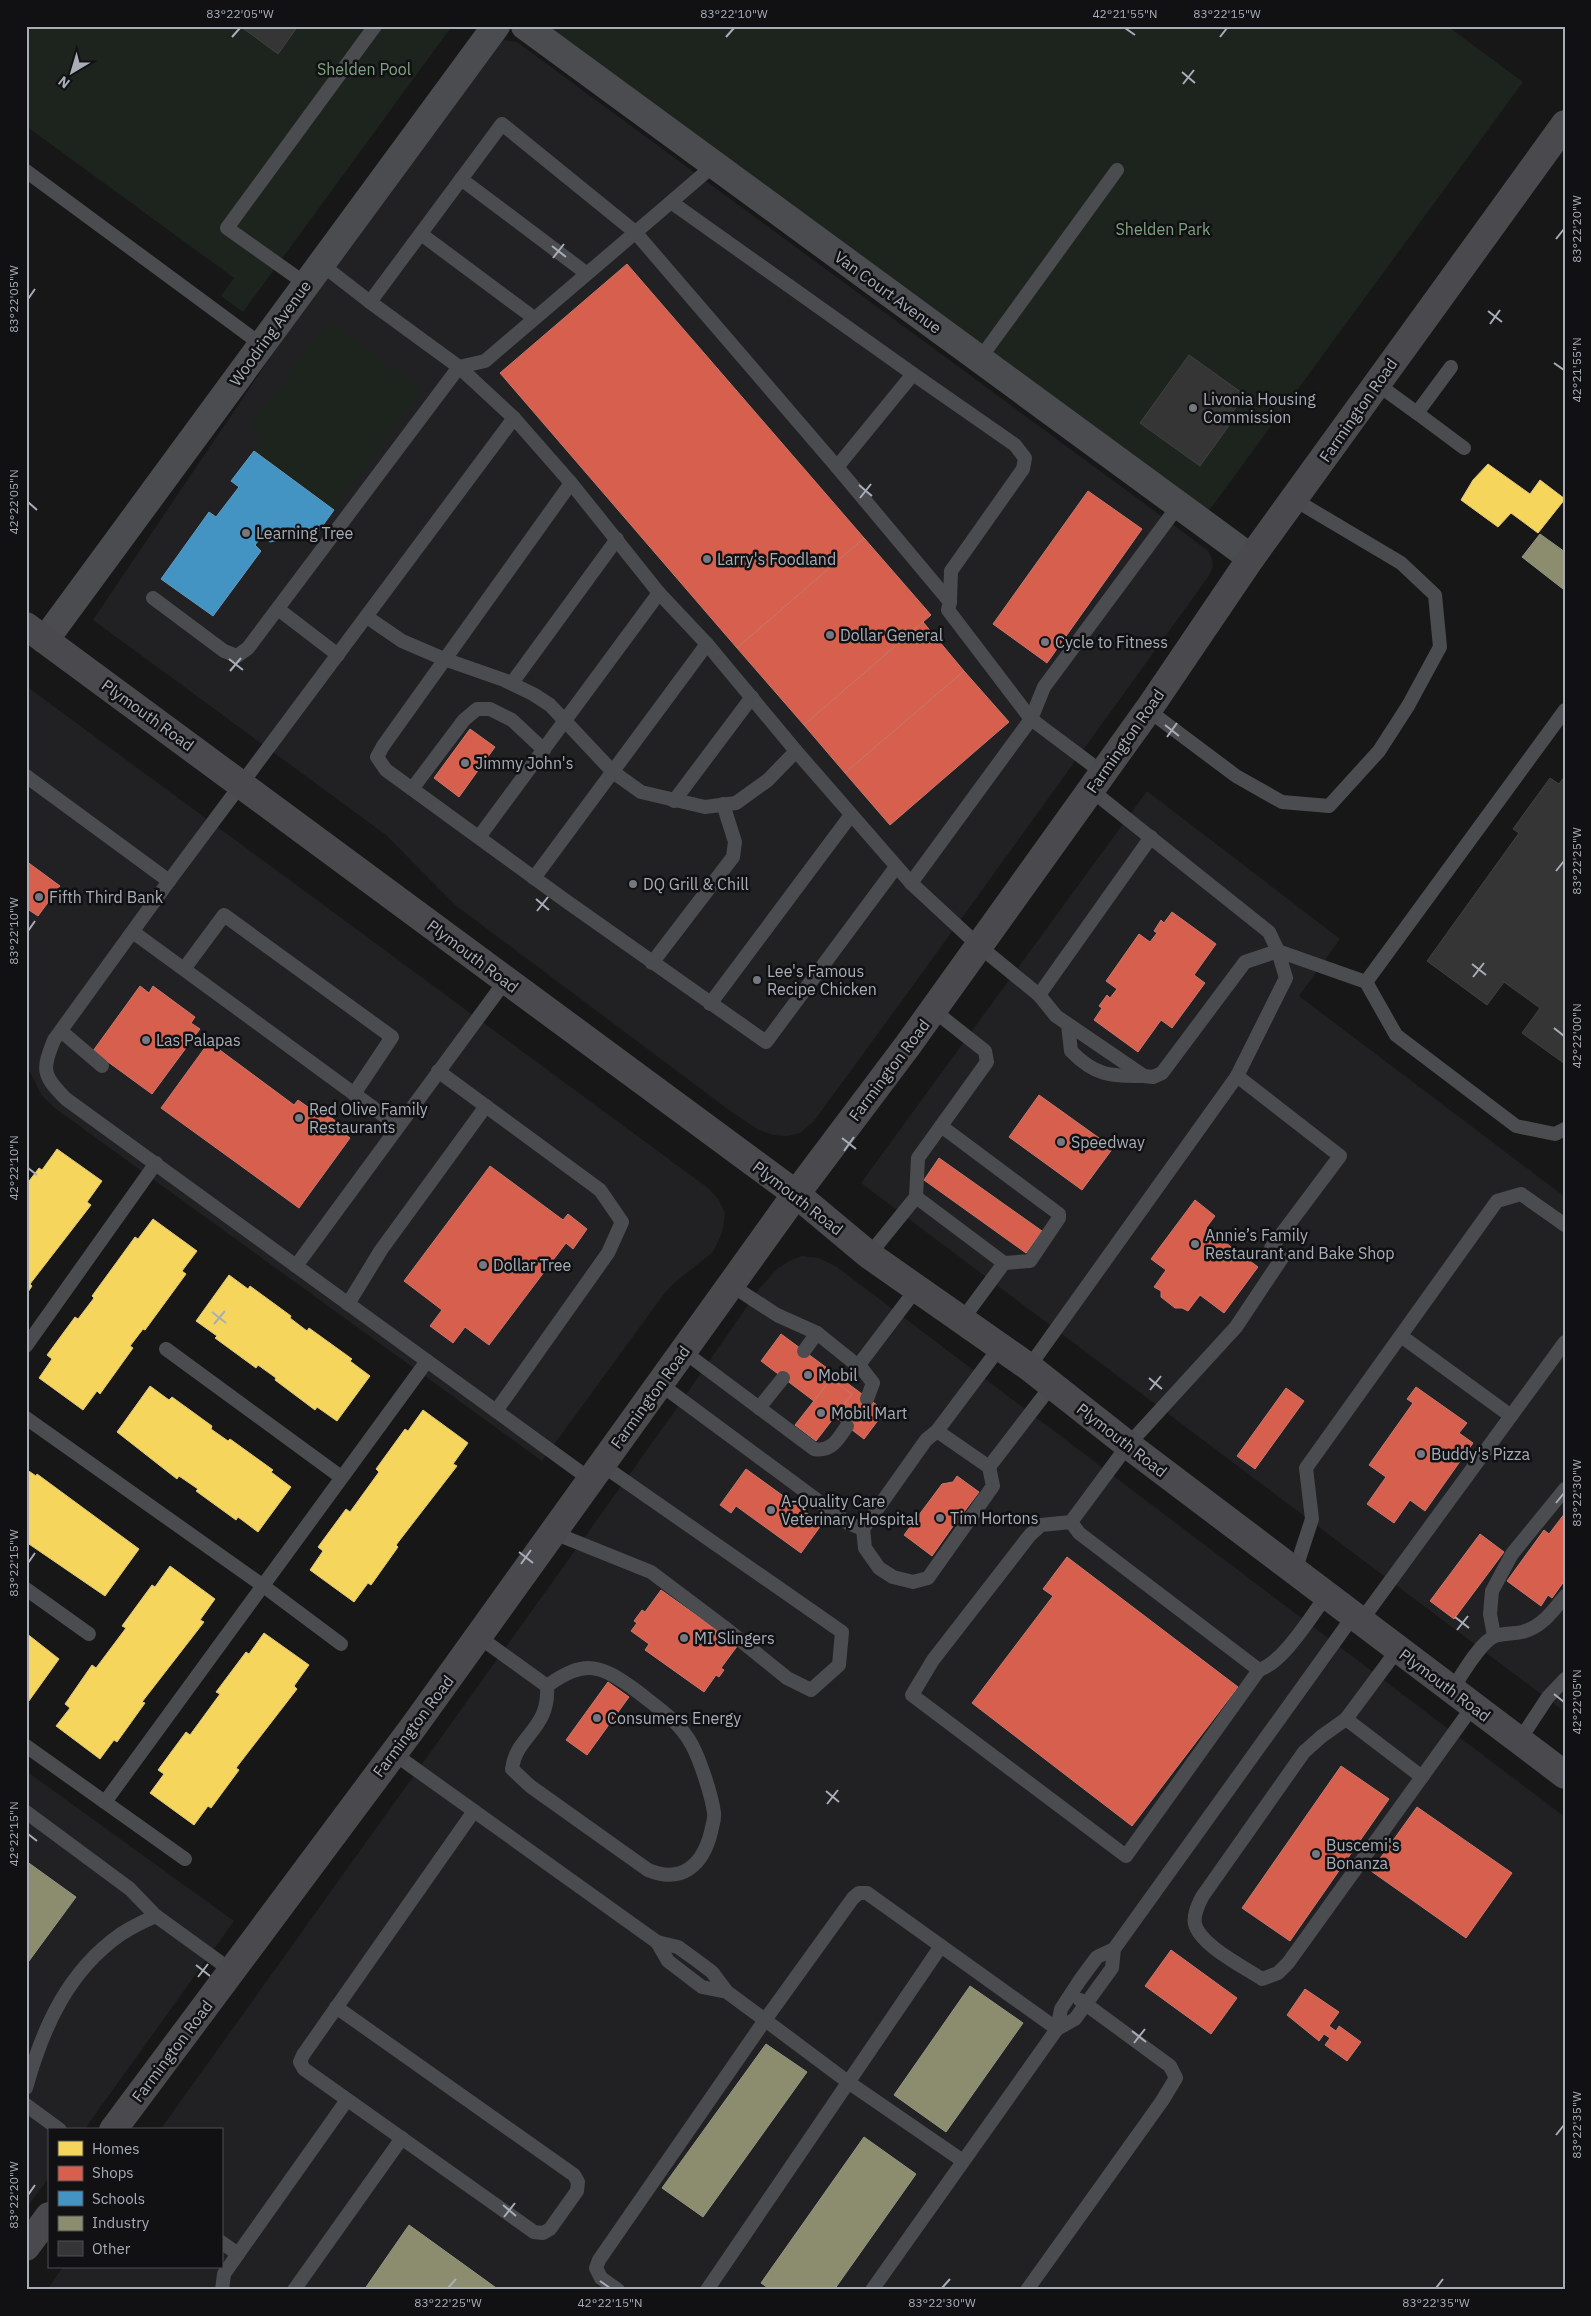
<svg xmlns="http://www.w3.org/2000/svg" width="1591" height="2316" font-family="'IBM Plex Sans',sans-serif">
  <rect width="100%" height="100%" fill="#171717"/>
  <g fill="#212123">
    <polygon points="503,40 517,42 1183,532 1208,551 1212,559 1213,567 1208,577 912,987 814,1121 800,1133 787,1136 773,1135 759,1130 733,1113 454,904 386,835 93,620 315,291"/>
    <polygon points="26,686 708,1188 719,1200 725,1213 722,1233 713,1252 674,1283 664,1294 542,1461 56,1109 42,1096 30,1072 26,1069"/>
    <polygon points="1147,791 1340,939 1299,996 1565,1197 1565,1712 861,1183"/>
    <polygon points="802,1256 819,1258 837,1267 1565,1817 1565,2290 47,2290 63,2267 221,2267 221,2130 160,2130 672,1415 759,1289 776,1270 789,1261"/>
    <polygon points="26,1771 234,1921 84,2130 49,2130 49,2178 26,2208"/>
  </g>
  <g fill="#1d241e">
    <polygon points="26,26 452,26 243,312 221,296 234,278 26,126"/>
    <polygon points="544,26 1447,26 1523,82 1208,512"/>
    <polygon points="328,321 422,390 334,510 254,451 262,440 248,430"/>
  </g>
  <g fill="#f6d55c" stroke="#dfc978">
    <polygon points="1488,464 1530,494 1540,480 1565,499 1538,533 1511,513 1498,527 1461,500 1473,480"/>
    <polygon points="57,1149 102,1181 87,1202 91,1205 30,1284 32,1286 26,1295 26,1185 39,1168 42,1170"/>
    <polygon points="153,1219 197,1251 182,1271 186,1274 145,1330 143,1329 130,1346 133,1348 100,1394 97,1391 83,1410 39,1378 52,1359 47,1355 75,1317 78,1319 94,1298 92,1296 135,1237 138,1239"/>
    <polygon points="229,1275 248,1289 250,1286 291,1316 290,1318 307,1331 309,1328 352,1359 350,1361 370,1376 337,1421 317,1407 315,1410 275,1380 276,1378 258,1365 256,1368 215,1338 217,1336 196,1321"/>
    <polygon points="150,1386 169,1400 172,1397 212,1426 211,1429 228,1441 230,1439 273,1470 271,1472 291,1487 258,1532 238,1517 236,1520 196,1491 198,1489 179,1476 177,1479 117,1432"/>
    <polygon points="423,1410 468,1443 453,1464 457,1466 396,1545 398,1547 371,1585 368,1583 354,1602 310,1570 323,1551 318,1547 346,1509 350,1512 379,1472 376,1469 405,1429 408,1431"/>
    <polygon points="26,1469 36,1476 37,1474 139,1549 105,1596 26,1542"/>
    <polygon points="170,1566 215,1599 200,1620 204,1622 142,1702 145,1703 117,1742 114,1740 100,1759 56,1726 70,1708 65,1704 92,1665 96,1668 126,1628 122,1626 152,1585 155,1587"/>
    <polygon points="26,1633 59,1659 26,1705"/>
    <polygon points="264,1633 309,1665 294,1686 297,1689 236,1768 239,1770 211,1808 208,1806 194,1825 150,1793 164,1774 158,1770 186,1732 190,1735 220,1694 216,1692 246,1652 249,1654"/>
  </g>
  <g fill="#d6604d" stroke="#c8776d">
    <polygon points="627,264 864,538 737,648 500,373"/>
    <polygon points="1088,491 1142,529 1047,663 993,624"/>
    <polygon points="864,538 931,615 804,725 737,648"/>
    <polygon points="923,622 964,671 845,773 804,725"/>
    <polygon points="964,671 1009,722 890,825 845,773"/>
    <polygon points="470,729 495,747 459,797 434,778"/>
    <polygon points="26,861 60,886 38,916 26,908"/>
    <polygon points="1172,912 1216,944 1194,975 1205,983 1172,1028 1161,1020 1138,1052 1094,1020 1102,1008 1099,1006 1107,995 1110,998 1117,989 1106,981 1139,934 1150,942 1157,933 1154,931 1161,920 1164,923"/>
    <polygon points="140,986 149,993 153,986 195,1017 191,1023 200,1029 152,1094 93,1051"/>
    <polygon points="209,1042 294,1105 298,1100 318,1114 321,1110 345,1128 342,1132 350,1138 299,1208 161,1108"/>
    <polygon points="1039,1095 1113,1148 1082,1190 1009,1137"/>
    <polygon points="939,1158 1042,1231 1026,1253 924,1180"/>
    <polygon points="490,1166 563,1220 568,1214 587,1229 573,1249 566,1243 489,1345 465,1327 453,1343 430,1326 442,1310 404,1281"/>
    <polygon points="1195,1200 1215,1216 1206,1228 1258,1267 1224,1313 1200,1295 1188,1311 1182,1308 1175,1308 1161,1297 1161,1291 1154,1287 1166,1270 1151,1259"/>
    <polygon points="781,1334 885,1411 864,1439 761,1361"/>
    <polygon points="831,1379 852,1394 816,1441 795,1425"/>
    <polygon points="1416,1387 1467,1423 1459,1433 1473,1443 1425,1511 1410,1500 1394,1523 1367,1504 1386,1477 1369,1465 1413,1403 1407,1399"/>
    <polygon points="1286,1388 1304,1401 1255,1469 1237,1456"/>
    <polygon points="746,1469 822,1524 801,1553 736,1506 731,1513 720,1505"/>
    <polygon points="957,1476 979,1492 964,1512 967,1514 959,1525 956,1522 932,1556 904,1535 942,1484 953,1482"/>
    <polygon points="1565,1513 1565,1580 1552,1598 1548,1595 1541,1606 1507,1581 1544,1530 1549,1534"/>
    <polygon points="1480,1534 1504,1552 1454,1619 1430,1601"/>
    <polygon points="1067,1557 1238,1687 1132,1826 972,1703 1053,1596 1043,1589"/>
    <polygon points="661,1590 738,1645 721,1668 724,1670 719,1677 716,1675 704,1692 645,1650 649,1644 631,1631 637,1623 634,1621 642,1610 645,1612"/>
    <polygon points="608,1682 629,1697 587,1755 566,1740"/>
    <polygon points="1341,1766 1389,1799 1290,1941 1242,1908"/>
    <polygon points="1417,1807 1512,1873 1466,1938 1371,1871"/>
    <polygon points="1171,1950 1237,1998 1211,2034 1145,1986"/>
    <polygon points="1305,1989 1339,2012 1329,2026 1336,2031 1339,2026 1361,2042 1347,2061 1325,2045 1330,2038 1324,2034 1319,2041 1287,2015"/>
  </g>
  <polygon fill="#4393c3" stroke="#619bc0" points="254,451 334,510 313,539 300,530 296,536 270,542 262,536 255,545 261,551 213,616 161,579 209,512 216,517 239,487 231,481"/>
  <g fill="#8c8c6e" stroke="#949684">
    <polygon points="1540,534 1565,552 1565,586 1563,589 1522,557"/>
    <polygon points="26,1861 76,1897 26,1965"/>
    <polygon points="970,1986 1023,2023 946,2132 894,2095"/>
    <polygon points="766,2044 807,2072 703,2217 662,2188"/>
    <polygon points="864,2137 916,2174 834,2290 771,2290 761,2283"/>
    <polygon points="409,2225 499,2290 364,2290"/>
  </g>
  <g fill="#353536" stroke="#3f4043">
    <polygon points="240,26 298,26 278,54"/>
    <polygon points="1189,355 1245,395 1226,421 1230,424 1200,466 1140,423"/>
    <polygon points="1565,776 1565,1064 1522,1033 1540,1008 1504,982 1487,1005 1427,961 1519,833 1513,829 1550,778 1559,784"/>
  </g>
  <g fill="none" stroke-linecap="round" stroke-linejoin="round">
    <g stroke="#4b4c50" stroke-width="14">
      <polyline points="26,171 262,345"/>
      <polyline points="461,179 586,273"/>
      <polyline points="671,202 714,165"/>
      <polyline points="421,234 534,318"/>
      <polyline points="321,264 370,302"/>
      <polyline points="306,284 227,228 375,26"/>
      <polyline points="979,360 1117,170"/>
      <polyline points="913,374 1015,445 1025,458 1023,469 951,571 950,602"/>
      <polyline points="1377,384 1417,413 1451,367"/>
      <polyline points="1417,413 1464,448"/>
      <polyline points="514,418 459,367 485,361 671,202 913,374 837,467 950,602 948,610 1031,719 911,883"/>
      <polyline points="571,483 383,746 377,757 386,770 566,901 766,1042 896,867"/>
      <polyline points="153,598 224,651 237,656 248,648 459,367 370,302 502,124 635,232 837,467"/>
      <polyline points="278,609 338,655"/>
      <polyline points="367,617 402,641 444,659 504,680 533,694 550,705 613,772 641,792 705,807 736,803 768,780 796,751"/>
      <polyline points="512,683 617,539"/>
      <polyline points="1148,710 1236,776 1282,802 1329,806 1379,751 1408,706 1440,647 1435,595 1401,563 1295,500"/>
      <polyline points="1103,773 1031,719 1044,687 1178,506"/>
      <polyline points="26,776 169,881"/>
      <polyline points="412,789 464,720 477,709 490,709 512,720 544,750"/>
      <polyline points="1091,790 1269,932 1278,951 1286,978 1237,1076"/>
      <polyline points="674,801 752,697"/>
      <polyline points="479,837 659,593"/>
      <polyline points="534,878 707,644"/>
      <polyline points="133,932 398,1126"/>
      <polyline points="652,963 733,857 735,842 723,804"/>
      <polyline points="184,969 224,915 392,1037 354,1094"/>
      <polyline points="1366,982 1565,710"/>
      <polyline points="1039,995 1151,837"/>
      <polyline points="710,1004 851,815"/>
      <polyline points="933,1010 985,1051 987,1062 918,1158 916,1197 1004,1263 962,1320"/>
      <path d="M 1068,1025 L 1071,1051 C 1095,1076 1110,1076 1144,1076"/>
      <polyline points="61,1031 102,1066"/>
      <polyline points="438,1071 600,1190 622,1222 608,1253 496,1411"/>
      <polyline points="941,1126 1059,1214 1059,1218 1030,1261 1004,1263"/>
      <polyline points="869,1255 916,1197"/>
      <polyline points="296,1266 506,980"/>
      <polyline points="731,1285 777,1315 817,1333 863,1370 873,1383 867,1399"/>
      <polyline points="348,1304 381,1250 486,1106"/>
      <polyline points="1401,1336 1511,1416"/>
      <polyline points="26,1346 156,1163"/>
      <polyline points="166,1349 341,1477"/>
      <path d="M 683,1351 L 814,1449 C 832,1452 838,1439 847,1426"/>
      <polyline points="804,1351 817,1333"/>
      <polyline points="858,1366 917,1288"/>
      <path d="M 1029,1367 L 1237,1076 L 1340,1156 L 1271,1248 L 1282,1258 L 1236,1327 L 1128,1445 L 1071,1522 L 1079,1533 L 1259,1670 C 1284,1662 1311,1616 1327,1595"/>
      <polyline points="660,1384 848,1523 863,1529"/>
      <polyline points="759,1408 783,1378"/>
      <polyline points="26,1418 262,1585 341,1644"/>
      <polyline points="937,1431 989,1467 993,1486 928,1578 913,1582 893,1577 879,1568 865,1548 863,1529 926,1440 937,1431 1000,1347"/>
      <polyline points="989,1467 1052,1385"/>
      <path d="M 591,1480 L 66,1099 C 42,1075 42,1070 54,1040 L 169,881 L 514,418 L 571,483 L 659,593 L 707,644 L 796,751 L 911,883 L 979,946 L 1039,995 L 1056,1016 L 1144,1076 L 1153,1077 L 1162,1073 L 1245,962 L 1278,951 L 1366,982 L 1396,1035 L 1516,1126 L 1555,1134 L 1565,1129"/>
      <polyline points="1071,1522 1041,1525 1030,1535 933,1660 912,1695 1126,1856 1259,1670"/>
      <polyline points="554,1533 651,1572 724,1627 787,1678 811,1690 839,1665 842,1632 602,1465"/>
      <polyline points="1295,1571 1312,1519 1306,1468 1497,1201 1521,1194 1565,1225"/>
      <polyline points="26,1589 89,1634"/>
      <polyline points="1361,1621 1565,1342"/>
      <polyline points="1494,1636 1490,1614 1492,1591 1512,1554 1565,1489"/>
      <path d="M 479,1637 L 547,1686 C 550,1730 516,1735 512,1769 L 530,1786 L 648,1870 C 682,1884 703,1865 711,1832 C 712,1826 715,1819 714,1813 C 712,1796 700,1760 692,1745 C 679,1721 658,1708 638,1692 C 601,1665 586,1658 547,1686"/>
      <path d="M 1398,1649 L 1346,1719 L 1322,1736 L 1304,1752 L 1202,1897 C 1198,1905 1193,1915 1195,1924 C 1200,1945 1244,1967 1262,1979 L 1278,1973 L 1288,1963 L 1473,1706"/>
      <path d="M 1452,1690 C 1461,1676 1480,1642 1495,1636 C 1503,1633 1513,1634 1522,1632 C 1542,1627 1553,1611 1565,1596"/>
      <polyline points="1346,1719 1422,1777"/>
      <polyline points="1519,1741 1548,1697 1565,1679"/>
      <polyline points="26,1746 185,1859"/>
      <polyline points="393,1753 657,1942"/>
      <polyline points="105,1802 427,1361"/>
      <polyline points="26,1812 130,1889 156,1916 232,1971"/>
      <polyline points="1114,1949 1112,1968 1075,2019 1057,2029 1061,2009 1080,1980 1097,1957 1114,1949 1354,1615"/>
      <polyline points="336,2007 574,2175 578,2182 577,2191 550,2229 543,2233 534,2232 304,2069 300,2062 303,2055 474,1811"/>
      <path d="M 26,2088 C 43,2027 68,1971 121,1934 C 132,1927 144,1921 156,1916"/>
      <polyline points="26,2105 60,2130"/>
      <polyline points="221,2242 238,2254 224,2274 222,2290"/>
      <polyline points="238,2254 347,2100"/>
      <polyline points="294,2290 402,2138"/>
      <polyline points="618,2290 601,2278 596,2268 599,2260 765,2020 727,1992 712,1972 696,1960 678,1947 657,1942 668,1961 702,1987 727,1992"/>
      <polyline points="707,2290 941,1946"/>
      <polyline points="872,2290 1057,2029 867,1893 859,1893 853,1898 765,2020 848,2082 963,2161"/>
      <polyline points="1027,2290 1162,2101 1176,2078 1170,2066 1080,2000"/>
    </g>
    <g stroke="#4b4c50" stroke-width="28">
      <polyline points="525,26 1251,558"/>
      <polyline points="45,640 496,26"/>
    </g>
    <g stroke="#4a4a4e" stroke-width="28">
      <polyline points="26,626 796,1194 869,1255 1029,1367 1128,1445 1565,1775"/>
      <polyline points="113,2130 414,1726 796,1194 908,1045 1148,710 1251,558 1565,124"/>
      <polyline points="26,2247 49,2216"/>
    </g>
  </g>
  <path fill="none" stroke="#a8adb8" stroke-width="2" d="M 1125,28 L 1135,35M 232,37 L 240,28M 726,37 L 734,28M 1220,37 L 1227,28M 1182,72 L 1195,83M 1183,84 L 1194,70M 1556,239 L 1564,229M 552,246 L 566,257M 553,258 L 564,244M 28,299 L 35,289M 1488,311 L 1502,322M 1490,324 L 1500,310M 1554,363 L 1564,370M 859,485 L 872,496M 860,498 L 871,484M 28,502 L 37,510M 229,659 L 243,670M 230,671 L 241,658M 1165,725 L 1179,736M 1167,737 L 1177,723M 1556,871 L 1564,861M 536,899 L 549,910M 537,911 L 548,897M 28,931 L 35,921M 1472,964 L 1486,975M 1473,977 L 1484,963M 1554,1028 L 1564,1036M 842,1138 L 856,1149M 844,1151 L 854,1137M 28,1168 L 37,1175M 212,1312 L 226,1323M 214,1324 L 225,1311M 1149,1378 L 1162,1389M 1150,1390 L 1161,1376M 1556,1503 L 1564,1493M 519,1552 L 533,1563M 28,1563 L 35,1553M 521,1564 L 531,1550M 1455,1617 L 1469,1628M 1457,1630 L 1468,1616M 1554,1694 L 1564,1702M 826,1791 L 839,1802M 827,1804 L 838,1790M 28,1834 L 37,1841M 196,1965 L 210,1976M 198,1977 L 208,1964M 1132,2031 L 1146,2042M 1134,2043 L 1145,2029M 1556,2135 L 1564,2125M 28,2195 L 35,2185M 503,2205 L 516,2216M 504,2217 L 515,2203M 600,2281 L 610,2288M 448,2288 L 456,2279M 942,2288 L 950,2279M 1436,2288 L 1443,2279"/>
  <g fill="#757880" stroke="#111113" stroke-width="2">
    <circle cx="1193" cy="408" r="5"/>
    <circle cx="246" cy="533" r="5"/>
    <circle cx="707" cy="559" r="5"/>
    <circle cx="830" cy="635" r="5"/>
    <circle cx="1045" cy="642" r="5"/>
    <circle cx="465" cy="763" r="5"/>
    <circle cx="633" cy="884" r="5"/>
    <circle cx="39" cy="897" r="5"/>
    <circle cx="757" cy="980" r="5"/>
    <circle cx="146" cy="1040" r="5"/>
    <circle cx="299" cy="1118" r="5"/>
    <circle cx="1061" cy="1142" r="5"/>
    <circle cx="1195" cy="1244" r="5"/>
    <circle cx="483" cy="1265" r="5"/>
    <circle cx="808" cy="1375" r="5"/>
    <circle cx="821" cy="1413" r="5"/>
    <circle cx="1421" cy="1454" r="5"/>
    <circle cx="771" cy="1510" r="5"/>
    <circle cx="940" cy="1518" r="5"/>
    <circle cx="684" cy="1638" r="5"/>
    <circle cx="597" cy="1718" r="5"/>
    <circle cx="1316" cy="1854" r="5"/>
  </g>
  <g text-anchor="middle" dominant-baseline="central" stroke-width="5" stroke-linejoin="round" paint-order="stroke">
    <g font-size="16" fill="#7fa381" stroke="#111113">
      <text x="364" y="69">Shelden Pool</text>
      <text x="1163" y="229">Shelden Park</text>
    </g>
    <g font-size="16" fill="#a8adb8" stroke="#111113">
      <text transform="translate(888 292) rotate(36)">Van Court Avenue</text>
      <text transform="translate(270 333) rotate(-54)">Woodring Avenue</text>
      <text transform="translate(1358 410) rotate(-55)">Farmington Road</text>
      <text transform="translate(148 715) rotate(36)">Plymouth Road</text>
      <text transform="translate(1125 741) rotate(-55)">Farmington Road</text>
      <text transform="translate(473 956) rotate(37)">Plymouth Road</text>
      <text transform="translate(889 1070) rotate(-53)">Farmington Road</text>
      <text transform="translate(798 1198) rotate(38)">Plymouth Road</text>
      <text transform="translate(650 1397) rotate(-54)">Farmington Road</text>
      <text transform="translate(1122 1440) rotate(38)">Plymouth Road</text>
      <text transform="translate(1445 1685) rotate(37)">Plymouth Road</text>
      <text transform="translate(413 1726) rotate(-53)">Farmington Road</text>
      <text transform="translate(172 2051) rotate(-53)">Farmington Road</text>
    </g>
    <g font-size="16" fill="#a8adb8" stroke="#111113" text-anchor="start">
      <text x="1203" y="399">Livonia Housing<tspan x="1203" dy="18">Commission</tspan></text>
      <text x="256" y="533">Learning Tree</text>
      <text x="717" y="559">Larry's Foodland</text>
      <text x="840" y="635">Dollar General</text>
      <text x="1055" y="642">Cycle to Fitness</text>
      <text x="475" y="763">Jimmy John's</text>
      <text x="643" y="884">DQ Grill &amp; Chill</text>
      <text x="49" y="897">Fifth Third Bank</text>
      <text x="767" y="971">Lee's Famous<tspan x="767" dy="18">Recipe Chicken</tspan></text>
      <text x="156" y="1040">Las Palapas</text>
      <text x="309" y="1109">Red Olive Family<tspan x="309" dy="18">Restaurants</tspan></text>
      <text x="1071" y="1142">Speedway</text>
      <text x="1205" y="1235">Annie’s Family<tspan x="1205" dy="18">Restaurant and Bake Shop</tspan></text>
      <text x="493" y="1265">Dollar Tree</text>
      <text x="818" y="1375">Mobil</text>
      <text x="831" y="1413">Mobil Mart</text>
      <text x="1431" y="1454">Buddy's Pizza</text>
      <text x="781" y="1501">A-Quality Care<tspan x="781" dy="18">Veterinary Hospital</tspan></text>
      <text x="950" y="1518">Tim Hortons</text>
      <text x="694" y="1638">MI Slingers</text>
      <text x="607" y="1718">Consumers Energy</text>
      <text x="1326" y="1845">Buscemi's<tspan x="1326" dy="18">Bonanza</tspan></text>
    </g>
  </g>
  <rect width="1591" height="2316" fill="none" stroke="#111113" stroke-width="55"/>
  <rect x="48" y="2128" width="175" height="140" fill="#111113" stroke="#4d4f55"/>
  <rect x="58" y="2141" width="25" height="15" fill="#f6d55c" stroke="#4d4f55"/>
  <text x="92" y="2154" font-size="15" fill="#a8adb8">Homes</text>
  <rect x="58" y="2166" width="25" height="15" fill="#d6604d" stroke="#4d4f55"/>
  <text x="92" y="2178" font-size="15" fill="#a8adb8">Shops</text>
  <rect x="58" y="2191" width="25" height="15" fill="#4393c3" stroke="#4d4f55"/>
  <text x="92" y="2204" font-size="15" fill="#a8adb8">Schools</text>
  <rect x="58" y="2216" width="25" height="15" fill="#8c8c6e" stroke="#4d4f55"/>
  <text x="92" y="2228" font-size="15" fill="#a8adb8">Industry</text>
  <rect x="58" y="2241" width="25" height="15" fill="#353536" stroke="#4d4f55"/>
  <text x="92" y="2254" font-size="15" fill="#a8adb8">Other</text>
  <g transform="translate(72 72) rotate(218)" stroke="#111113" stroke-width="4" paint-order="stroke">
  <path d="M0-4L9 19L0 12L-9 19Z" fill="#a8adb8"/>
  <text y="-8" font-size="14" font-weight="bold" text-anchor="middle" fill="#a8adb8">N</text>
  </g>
  <rect x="28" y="28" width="1536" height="2260" fill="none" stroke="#a8adb8" stroke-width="2"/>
  <g font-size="12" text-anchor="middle" fill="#a8adb8">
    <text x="240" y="18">83°22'05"W</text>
    <text x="734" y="18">83°22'10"W</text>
    <text x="1125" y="18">42°21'55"N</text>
    <text x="1227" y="18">83°22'15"W</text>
    <text transform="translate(1577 229) rotate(-90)" y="4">83°22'20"W</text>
    <text transform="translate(14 299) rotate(-90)" y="4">83°22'05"W</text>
    <text transform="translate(1577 370) rotate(-90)" y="4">42°21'55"N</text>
    <text transform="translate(14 502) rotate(-90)" y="4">42°22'05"N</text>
    <text transform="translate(1577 861) rotate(-90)" y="4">83°22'25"W</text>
    <text transform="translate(14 931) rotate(-90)" y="4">83°22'10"W</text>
    <text transform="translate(1577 1036) rotate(-90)" y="4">42°22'00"N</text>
    <text transform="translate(14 1168) rotate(-90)" y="4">42°22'10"N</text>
    <text transform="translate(1577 1493) rotate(-90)" y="4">83°22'30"W</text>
    <text transform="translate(14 1563) rotate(-90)" y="4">83°22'15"W</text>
    <text transform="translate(1577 1702) rotate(-90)" y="4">42°22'05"N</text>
    <text transform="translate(14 1834) rotate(-90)" y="4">42°22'15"N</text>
    <text transform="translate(1577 2125) rotate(-90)" y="4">83°22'35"W</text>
    <text transform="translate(14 2195) rotate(-90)" y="4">83°22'20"W</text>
    <text x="448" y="2307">83°22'25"W</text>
    <text x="610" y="2307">42°22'15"N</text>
    <text x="942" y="2307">83°22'30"W</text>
    <text x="1436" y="2307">83°22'35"W</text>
  </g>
</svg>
